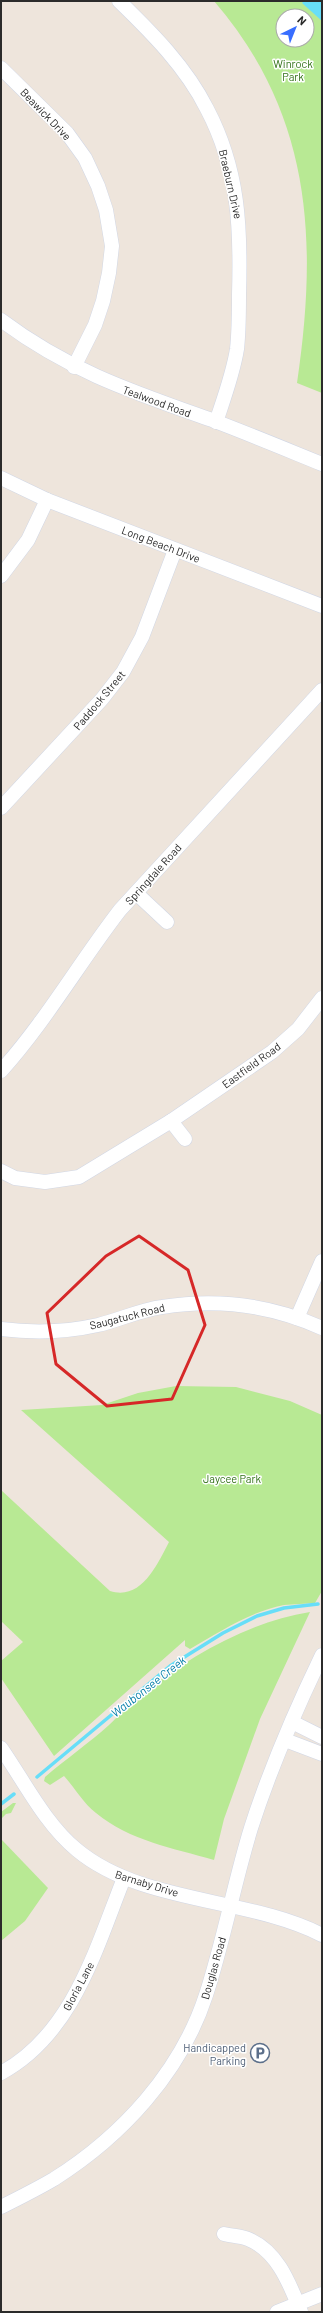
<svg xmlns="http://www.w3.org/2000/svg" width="323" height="2313" font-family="Barlow,sans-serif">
  <rect width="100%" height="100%" fill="#eee5dc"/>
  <g fill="#b8e994" fill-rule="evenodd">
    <path d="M 214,1 L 322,1 L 322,393 L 297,383 C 318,240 312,115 214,1 ZM 283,16 L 307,16 L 307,40 L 283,40 Z"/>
    <path d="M 176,1386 L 236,1387 L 290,1401 L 322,1415 L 322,1591 L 315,1603 C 305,1604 294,1604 284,1605 C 249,1612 220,1632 190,1649 L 185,1646 L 185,1640 L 54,1756 L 1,1678 L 1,1661 L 23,1642 L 1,1621 L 1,1490 L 110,1591 C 141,1601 157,1565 169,1542 L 21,1410 L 102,1405 L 138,1393 Z"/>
    <path d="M 310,1612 L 260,1719 L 224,1819 L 214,1860 C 173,1848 130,1841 96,1813 C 83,1803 75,1788 64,1776 L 50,1785 L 44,1781 L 45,1777 C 66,1759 89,1743 109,1725 C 119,1716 128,1704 140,1695 C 189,1657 247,1622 310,1612 Z"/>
    <polygon points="13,1803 16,1803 11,1813 6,1814 1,1819 1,1812"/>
    <polygon points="1,1839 48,1888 25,1921 1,1941"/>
  </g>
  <polygon fill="#67def8" points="304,1 322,1 322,21 302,3"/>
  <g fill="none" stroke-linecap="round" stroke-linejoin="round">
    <g stroke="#67def8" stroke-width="3.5">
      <polyline points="37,1777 170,1666 223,1633 257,1616 284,1608 318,1604"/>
      <polyline points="1,1804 14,1794"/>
    </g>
    <defs>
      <g id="minor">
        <path d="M 119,1 C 152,33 186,67 207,109 C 239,170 241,228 239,295 C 239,313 239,331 237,349 C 233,374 224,398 216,422"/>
        <polyline points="1,68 67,133 85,158 98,186 106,210 112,246 109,273 103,301 95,325 74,367"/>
        <path d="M 1,320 C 69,371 133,392 212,420 C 249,434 285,449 322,464"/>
        <polyline points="1,478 47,500 322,606"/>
        <polyline points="1,576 28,540 47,500"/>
        <polyline points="1,808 102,699 123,672 142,637 175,550"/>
        <polyline points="136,893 167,922"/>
        <path d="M 1,1071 C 46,1021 79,963 120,910 L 322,690"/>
        <polyline points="171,1121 185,1139"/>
        <polyline points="1,1171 15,1178 45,1182 79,1177 171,1121 272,1052 298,1029 322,998"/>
        <polyline points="297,1318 322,1261"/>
        <path d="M 1,1329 C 33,1333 67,1332 98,1325 C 119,1320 140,1310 162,1307 C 218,1298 271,1305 322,1328"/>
        <polyline points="292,1722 322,1737"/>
        <polyline points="285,1740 322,1754"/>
        <path d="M 1,1748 C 24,1781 45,1824 77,1850 C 142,1904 248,1897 322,1935"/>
        <path d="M 1,2073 C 73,2034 96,1948 124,1878"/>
        <path d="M 1,2207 C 19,2198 37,2189 54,2179 C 122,2136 181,2072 206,1995 C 224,1940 234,1883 251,1828 C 270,1769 295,1711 322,1655"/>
        <path d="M 224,2234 C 232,2236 241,2236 248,2239 C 278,2251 290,2285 301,2312"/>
        <polyline points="277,2312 322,2294"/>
      </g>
    </defs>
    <use href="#minor" stroke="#d1d7e5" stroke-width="15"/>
    <use href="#minor" stroke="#fff" stroke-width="14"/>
  </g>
  <path fill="none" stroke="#d62828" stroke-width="3" stroke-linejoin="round" d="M 139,1236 L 188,1270 L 205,1325 L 172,1399 L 107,1406 L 56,1364 L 47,1313 L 106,1256 Z"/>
  <defs>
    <symbol id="parking-ring" viewBox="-11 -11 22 22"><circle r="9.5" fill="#fff" stroke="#5c6f8a" stroke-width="1.5"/><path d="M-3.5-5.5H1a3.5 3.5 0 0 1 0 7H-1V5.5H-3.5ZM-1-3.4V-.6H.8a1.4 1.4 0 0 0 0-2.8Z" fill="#5c6f8a"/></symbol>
  </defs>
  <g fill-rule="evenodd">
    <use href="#parking-ring" x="249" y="2042" width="22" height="22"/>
  </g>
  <g text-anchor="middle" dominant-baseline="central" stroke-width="3" stroke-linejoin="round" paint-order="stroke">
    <g font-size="11" fill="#2f6f14" stroke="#fff">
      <text x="293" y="63">Winrock<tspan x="293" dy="13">Park</tspan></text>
      <text x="232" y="1478">Jaycee Park</text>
    </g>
    <g font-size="11" fill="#2b2b2b" stroke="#fff">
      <text transform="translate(46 114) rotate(46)">Beawick Drive</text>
      <text transform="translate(231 184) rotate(77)">Braeburn Drive</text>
      <text transform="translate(157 401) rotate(20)">Tealwood Road</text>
      <text transform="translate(161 544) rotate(21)">Long Beach Drive</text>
      <text transform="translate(99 700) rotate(-50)">Paddock Street</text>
      <text transform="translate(153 874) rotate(-48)">Springdale Road</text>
      <text transform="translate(251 1065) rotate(-36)">Eastfield Road</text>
      <text transform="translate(127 1316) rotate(-14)">Saugatuck Road</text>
      <text transform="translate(147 1883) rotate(17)">Barnaby Drive</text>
      <text transform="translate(213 1968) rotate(-74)">Douglas Road</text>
      <text transform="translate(78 1986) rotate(-62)">Gloria Lane</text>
    </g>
    <g font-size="11" fill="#4e5e75" stroke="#fff" text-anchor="end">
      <text x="246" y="2047">Handicapped<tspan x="246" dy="13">Parking</tspan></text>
    </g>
    <g font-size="12" font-style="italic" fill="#027da8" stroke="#fff">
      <text transform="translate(148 1686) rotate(-38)">Waubonsee Creek</text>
    </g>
  </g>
  <rect width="323" height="2313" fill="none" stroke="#2b2b2b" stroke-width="4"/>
  <g transform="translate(295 28) rotate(43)"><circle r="19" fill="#ffffff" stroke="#aaaaaa"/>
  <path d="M0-3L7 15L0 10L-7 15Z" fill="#386eff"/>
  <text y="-6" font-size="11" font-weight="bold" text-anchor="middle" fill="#2b2b2b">N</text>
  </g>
</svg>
